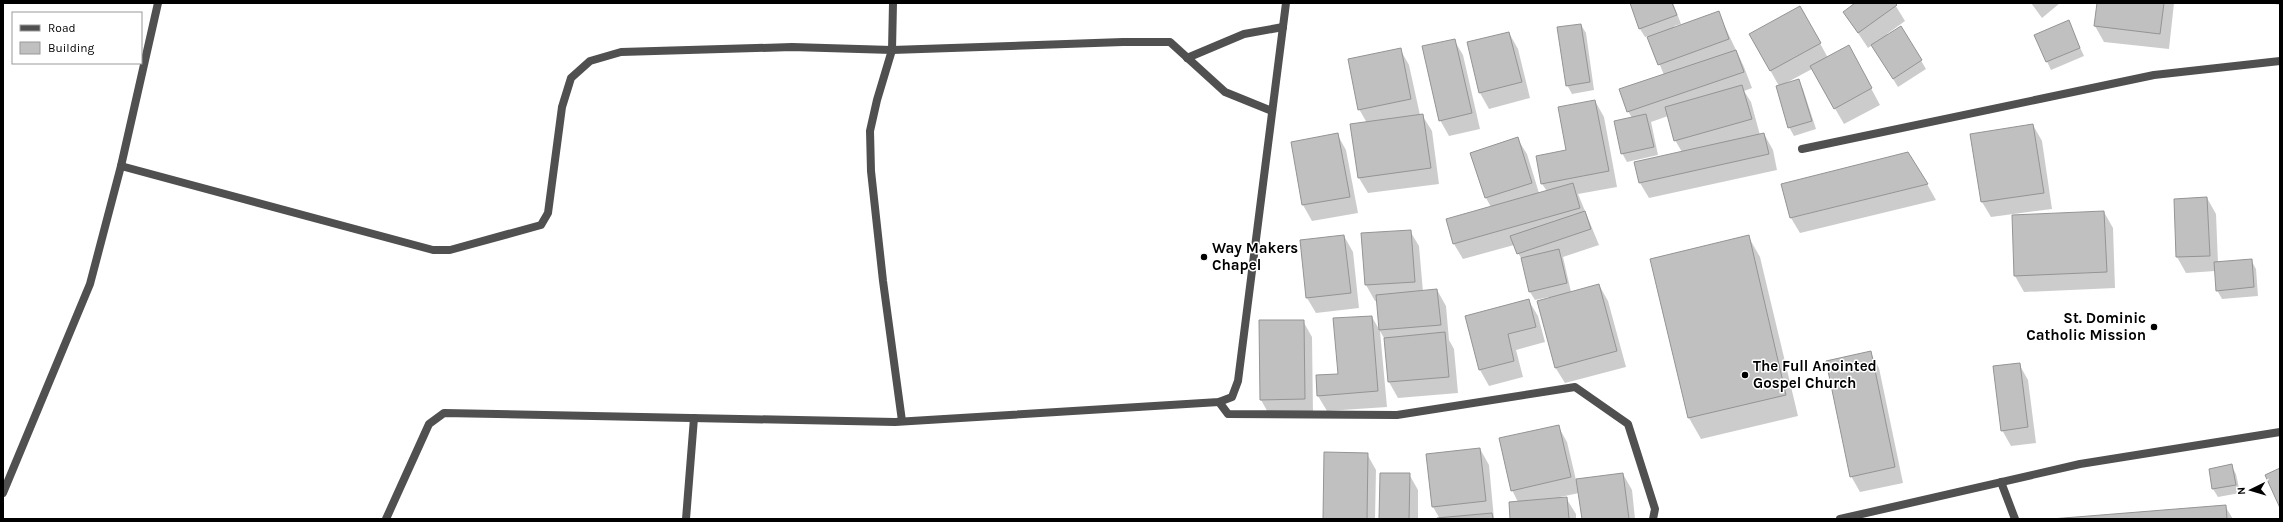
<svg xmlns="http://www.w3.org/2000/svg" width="2283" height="522" font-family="Karla,sans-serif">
  <rect width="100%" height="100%" fill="#fff"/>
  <g fill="#0003">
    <polygon points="1631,3 1673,3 1681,24 1674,26 1675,28 1718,12 1744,67 1752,88 1744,91 1751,102 1760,135 1764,134 1773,150 1777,170 1649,198 1640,183 1682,152 1675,140 1668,116 1651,122 1658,155 1627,162 1622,153 1632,118 1628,111 1664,75 1648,36 1645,37 1640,29"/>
    <polygon points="1894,3 1905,21 1887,34 1888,36 1901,27 1926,69 1898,87 1872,45 1868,48 1844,12"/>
    <polygon points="2031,3 2060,3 2042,18"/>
    <polygon points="2098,3 2174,3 2169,49 2104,42 2095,26"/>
    <polygon points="2273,3 2280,3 2280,5 2274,4"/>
    <polygon points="2068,21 2084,56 2051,70 2035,36"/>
    <polygon points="1809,23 1828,58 1857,62 1880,105 1844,124 1812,69 1784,84 1798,80 1803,89 1816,129 1794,136 1789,127 1779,86 1770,70"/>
    <polygon points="1581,25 1586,33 1594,90 1572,94 1567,85"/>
    <polygon points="1509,33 1518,49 1530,98 1489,109 1480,93 1468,43"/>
    <polygon points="1454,40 1463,55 1480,129 1449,136 1440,120"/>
    <polygon points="1400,49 1409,65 1420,115 1422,115 1432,131 1439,184 1368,193 1359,178 1367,123 1359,109"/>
    <polygon points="1595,101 1604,117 1617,187 1578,194 1599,245 1563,257 1571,292 1599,285 1608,301 1626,367 1565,383 1555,367 1549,297 1535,300 1530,292 1524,264 1514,245 1463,259 1454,244 1491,207 1486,198 1471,153 1517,138 1527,154 1539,193 1547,191 1542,184 1537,157 1568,151"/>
    <polygon points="2033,125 2042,141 2052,209 1991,217 1982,202"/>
    <polygon points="1337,134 1346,150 1358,213 1312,221 1303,205 1292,142"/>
    <polygon points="1927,184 1936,200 1800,233 1791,218"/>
    <polygon points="2207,198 2216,214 2218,263 2251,260 2256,269 2258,296 2222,299 2217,290 2215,271 2186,273 2177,257 2175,200"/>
    <polygon points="2104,212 2113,228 2115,288 2024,292 2015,276 2013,216"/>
    <polygon points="1410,231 1419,246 1423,292 1437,290 1446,306 1449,340 1454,349 1458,393 1398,398 1389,382 1385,340 1380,331 1387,407 1327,411 1318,396 1339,374 1372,317 1380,331 1377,301 1375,301 1366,285 1362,234"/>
    <polygon points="1344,236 1353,252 1359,308 1316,313 1307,298"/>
    <polygon points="1748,236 1760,257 1798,416 1701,439 1689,418 1651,259"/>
    <polygon points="1529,301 1538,316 1545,342 1516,350 1523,377 1489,386 1480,370 1466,317"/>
    <polygon points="1303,321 1312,337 1313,415 1270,416 1261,400"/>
    <polygon points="1870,352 1879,368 1903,483 1860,492 1851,476"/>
    <polygon points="2019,364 2028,380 2036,443 2011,446 2002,430"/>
    <polygon points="1558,426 1567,442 1576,480 1623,474 1632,490 1635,519 1583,519 1579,493 1560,497 1566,498 1576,514 1576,519 1511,519 1518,502 1512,490"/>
    <polygon points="1480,449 1489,465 1494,519 1438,519 1440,519 1433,507"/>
    <polygon points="1367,454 1376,470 1375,519 1324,519"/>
    <polygon points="2231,465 2236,474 2240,493 2218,497 2213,489"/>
    <polygon points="1409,474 1418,490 1418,519 1380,519"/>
    <polygon points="2225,506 2233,519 2060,519"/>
  </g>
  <g fill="#c0c0c0" stroke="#949494">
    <polygon points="1630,3 1672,3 1677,15 1639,29"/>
    <polygon points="1855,3 1895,3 1897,5 1858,33 1843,12"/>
    <polygon points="2097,3 2164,3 2160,34 2094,26"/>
    <polygon points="1800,6 1821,43 1770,71 1749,34"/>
    <polygon points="1719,11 1729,39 1658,65 1647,37"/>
    <polygon points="2069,20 2080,48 2046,62 2034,35"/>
    <polygon points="1581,24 1590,82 1566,86 1557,27"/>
    <polygon points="1901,26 1922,60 1893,79 1871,45"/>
    <polygon points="1509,32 1522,82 1479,93 1467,42"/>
    <polygon points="1455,39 1472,113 1439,121 1422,46"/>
    <polygon points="1849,45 1872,88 1834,109 1810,66"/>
    <polygon points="1401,48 1411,99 1358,110 1348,59"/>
    <polygon points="1736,50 1744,72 1627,112 1619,89"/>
    <polygon points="1799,79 1812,121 1788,128 1776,86"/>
    <polygon points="1742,85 1752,119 1674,141 1665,107"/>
    <polygon points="1595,100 1609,171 1541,184 1536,156 1566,150 1558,107"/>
    <polygon points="1423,114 1431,168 1358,178 1350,124"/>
    <polygon points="1646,114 1654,147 1621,154 1614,121"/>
    <polygon points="2033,124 2044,193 1981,202 1970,134"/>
    <polygon points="1338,133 1350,197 1302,205 1291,142"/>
    <polygon points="1764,133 1769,154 1639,183 1634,162"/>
    <polygon points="1518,137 1532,183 1485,198 1470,153"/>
    <polygon points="1908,152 1928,184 1790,218 1781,184"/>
    <polygon points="1573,183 1580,208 1453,244 1446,219"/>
    <polygon points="2207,197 2210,256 2176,257 2174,199"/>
    <polygon points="1585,211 1591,229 1517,254 1510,236"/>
    <polygon points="2104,211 2107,272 2014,276 2012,215"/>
    <polygon points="1411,230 1415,282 1365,285 1361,233"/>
    <polygon points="1344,235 1351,293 1306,298 1300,240"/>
    <polygon points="1749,235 1786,395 1688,418 1650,259"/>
    <polygon points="1559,249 1567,283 1529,292 1521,258"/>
    <polygon points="2252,259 2254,287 2216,291 2214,262"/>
    <polygon points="1599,284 1617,351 1555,368 1537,301"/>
    <polygon points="1437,289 1441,325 1379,330 1376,295"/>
    <polygon points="1529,299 1536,327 1508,334 1514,361 1479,370 1465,316"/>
    <polygon points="1372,316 1378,391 1317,396 1316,375 1338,374 1333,318"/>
    <polygon points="1259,320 1304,320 1305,399 1260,400"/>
    <polygon points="1445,332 1449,377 1388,382 1384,338"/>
    <polygon points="1871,351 1895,467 1850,477 1826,361"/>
    <polygon points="2020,363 2028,427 2001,431 1993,366"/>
    <polygon points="1559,425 1571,477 1511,491 1499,438"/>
    <polygon points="1480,448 1486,501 1432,507 1426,454"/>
    <polygon points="1324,452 1368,453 1367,519 1323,519"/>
    <polygon points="2232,464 2236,485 2212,489 2209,469"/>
    <polygon points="2280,468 2280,508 2265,475"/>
    <polygon points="1380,473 1410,473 1409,519 1379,519"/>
    <polygon points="1623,473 1629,519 1582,519 1576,479"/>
    <polygon points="1567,497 1569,519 1510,519 1509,502"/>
    <polygon points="2226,505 2227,519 2051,519"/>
    <polygon points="1492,513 1493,519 1437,519 1437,518"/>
  </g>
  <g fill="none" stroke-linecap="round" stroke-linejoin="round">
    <g stroke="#505050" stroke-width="8">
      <polyline points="893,3 892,50 877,100 870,131 871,171 883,281 902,421"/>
      <polyline points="1187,58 1244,34 1283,27"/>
      <polyline points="1802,149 2154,75 2280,61"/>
      <polyline points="121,166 433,250 450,250 541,225 548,213 562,107 571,78 590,61 621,52 792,47 892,50 1123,42 1170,42 1225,92 1272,111"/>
      <polyline points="1219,402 1228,414 1397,415 1575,387 1628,424 1655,509 1653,519"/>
      <polyline points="2001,482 2015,519"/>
      <polyline points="3,493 90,284 121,166 158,3"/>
      <polyline points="386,519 429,424 444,413 895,422 1219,402 1232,397 1238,381 1286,3"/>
      <polyline points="686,519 694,418"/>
      <polyline points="1840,519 2080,464 2280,432"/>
    </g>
  </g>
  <g fill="#000" stroke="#fff" stroke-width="1.5">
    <circle cx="1204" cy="257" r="4"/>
    <circle cx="2154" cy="327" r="4"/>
    <circle cx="1745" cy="375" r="4"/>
  </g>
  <g text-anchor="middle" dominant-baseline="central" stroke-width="3" stroke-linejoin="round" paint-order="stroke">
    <g font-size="15" font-weight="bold" fill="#000" stroke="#fff" text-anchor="start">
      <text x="1212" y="248">Way Makers<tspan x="1212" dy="17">Chapel</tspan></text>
      <text x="2146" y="318" text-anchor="end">St. Dominic<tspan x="2146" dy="17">Catholic Mission</tspan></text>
      <text x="1753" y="366">The Full Anointed<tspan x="1753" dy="17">Gospel Church</tspan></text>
    </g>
  </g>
  <rect width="2283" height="522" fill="none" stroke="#000000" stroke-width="8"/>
  <rect x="12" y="12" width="130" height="52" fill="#ffffff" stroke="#999999"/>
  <rect x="20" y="25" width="20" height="6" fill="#505050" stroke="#999999"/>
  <text x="48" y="32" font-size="12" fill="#000000">Road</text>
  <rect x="20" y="42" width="20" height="12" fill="#c0c0c0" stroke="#999999"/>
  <text x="48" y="52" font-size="12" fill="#000000">Building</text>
  <g transform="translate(2251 490) rotate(265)" stroke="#ffffff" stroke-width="3" paint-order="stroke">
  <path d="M0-3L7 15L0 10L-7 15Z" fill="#000000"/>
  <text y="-6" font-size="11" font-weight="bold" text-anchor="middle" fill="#000000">N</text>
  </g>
</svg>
